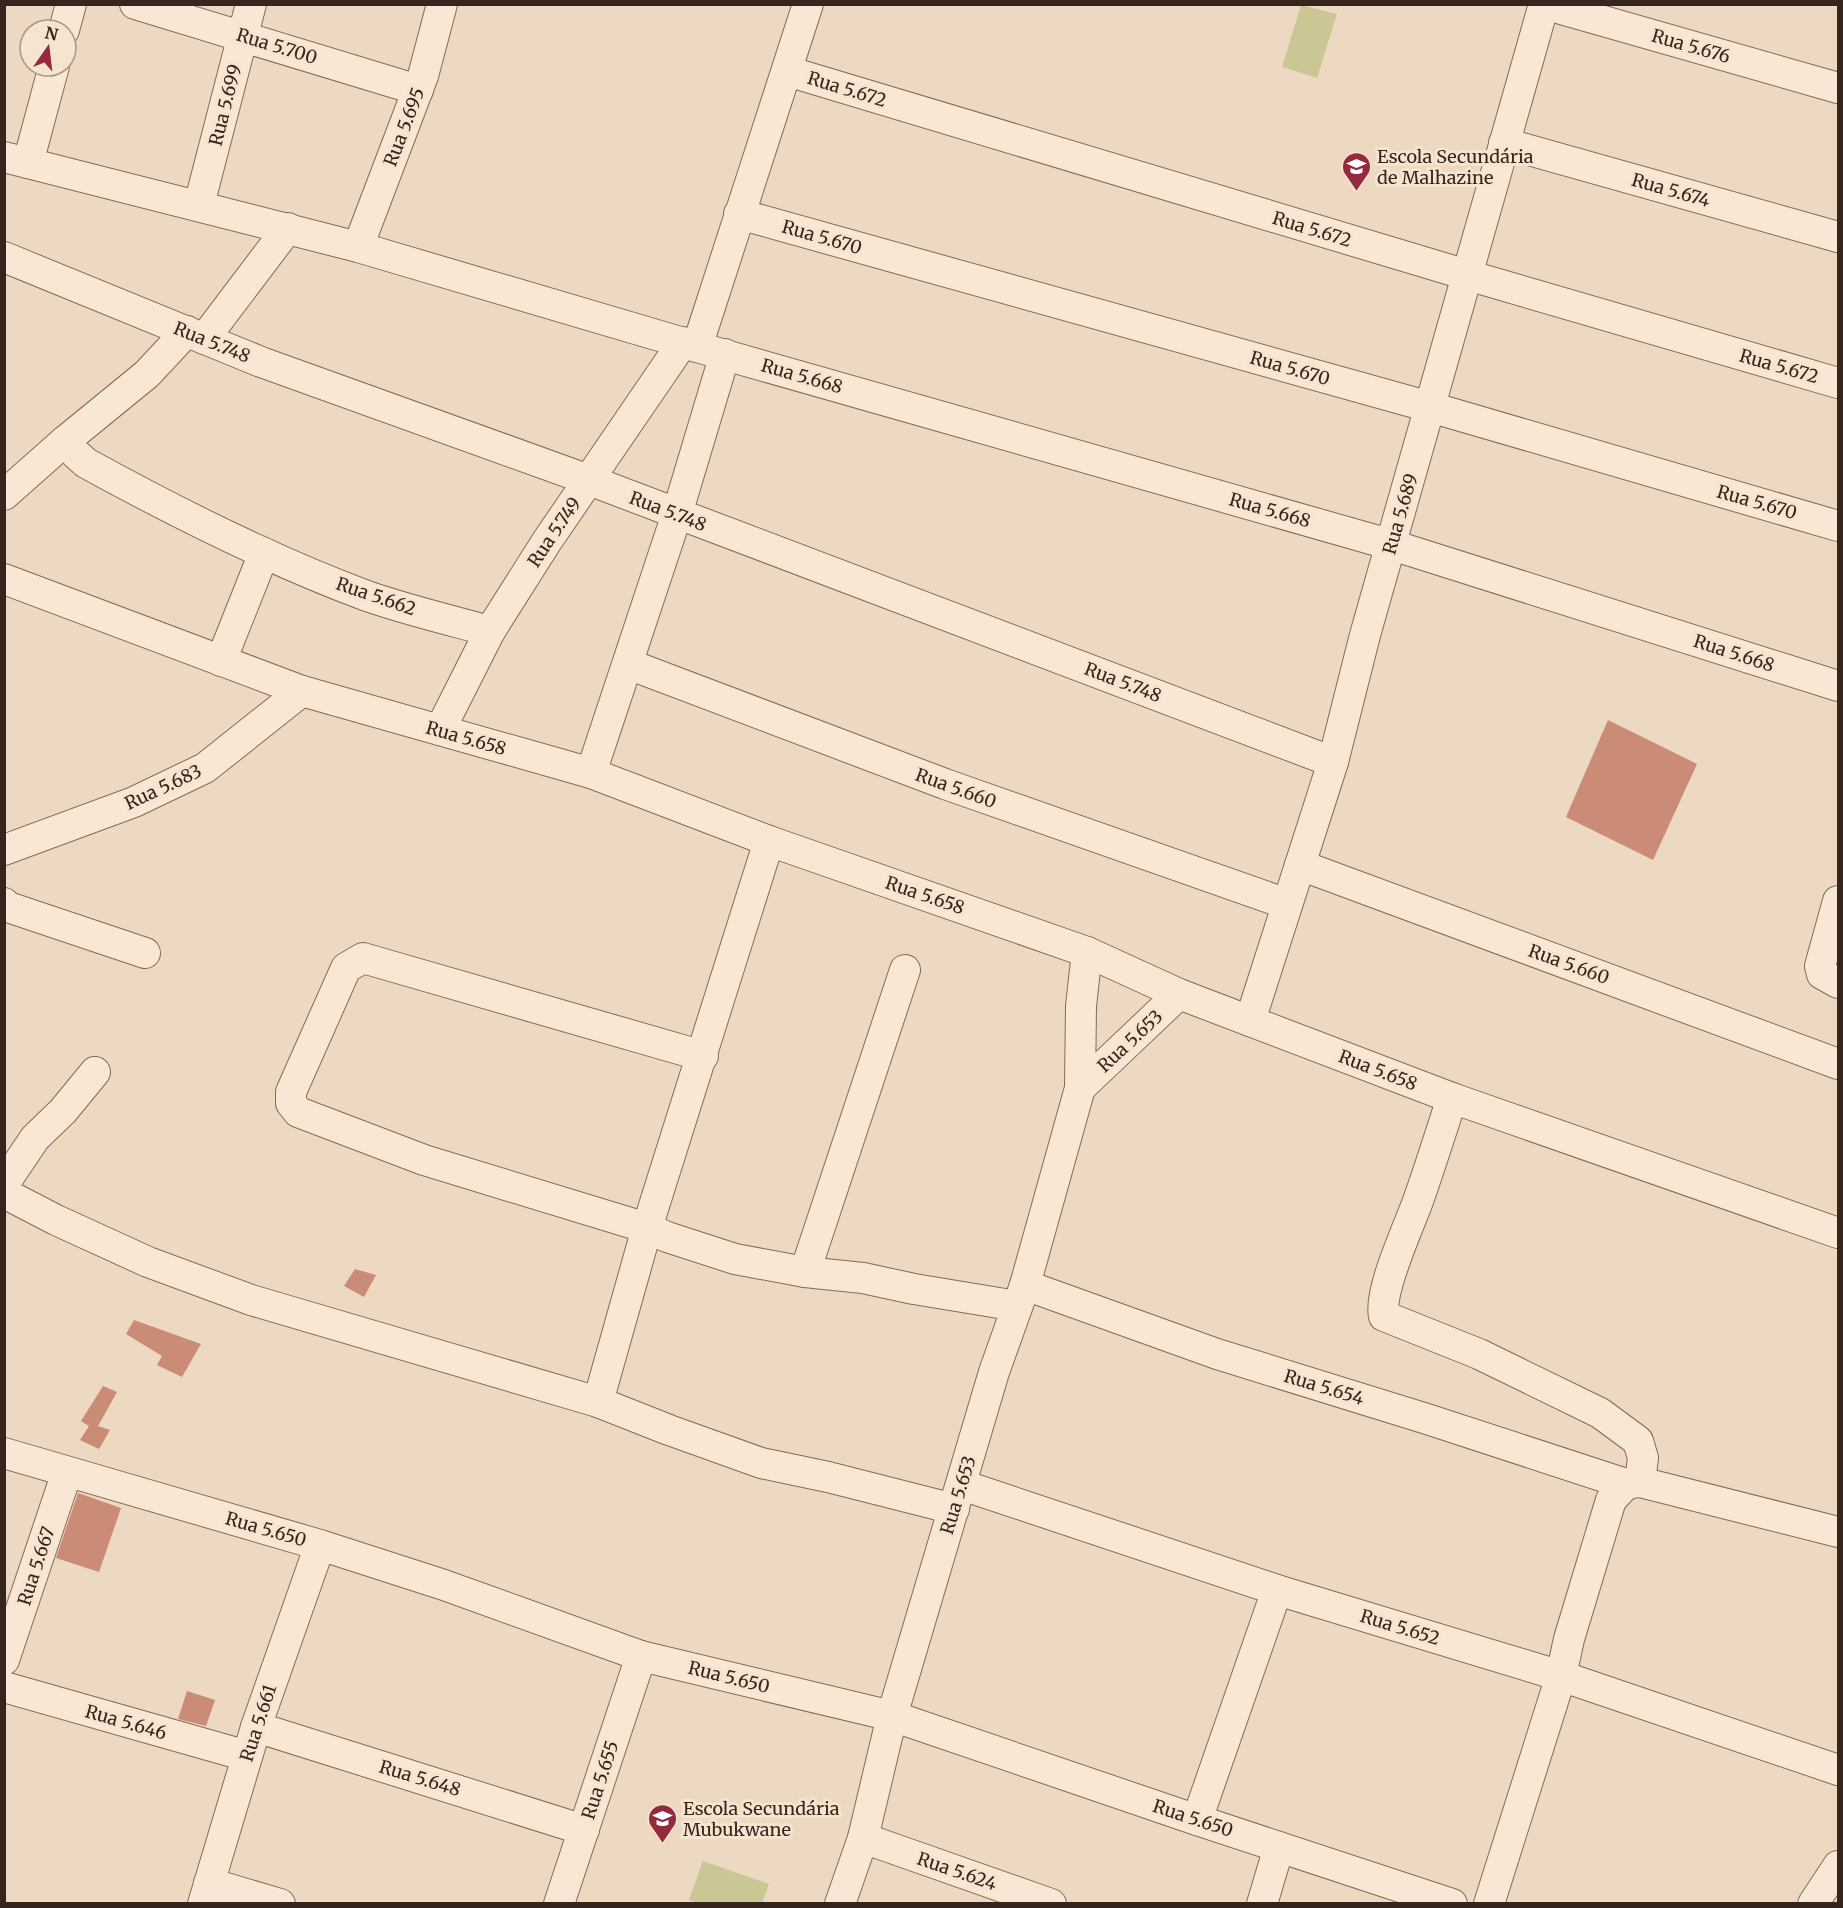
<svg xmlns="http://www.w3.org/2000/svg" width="1843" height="1908" font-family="Merriweather,serif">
  <rect width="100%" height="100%" fill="#edd8c1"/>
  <g fill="#cbc795">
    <polygon points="1301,5 1337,14 1317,78 1282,67"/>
    <polygon points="703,1861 769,1884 762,1903 700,1904 689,1900"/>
  </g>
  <g fill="#ca8b77">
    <polygon points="1608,720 1697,764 1653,860 1566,817"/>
    <polygon points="355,1269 376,1275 364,1297 344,1286"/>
    <polygon points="134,1320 201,1344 182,1377 157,1365 162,1356 126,1334"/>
    <polygon points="103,1386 117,1392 98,1426 110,1430 99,1449 80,1440 89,1426 81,1421"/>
    <polygon points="78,1493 121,1508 99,1572 56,1558"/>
    <polygon points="187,1691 215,1700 206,1726 178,1719"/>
  </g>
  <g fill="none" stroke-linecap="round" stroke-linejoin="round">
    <defs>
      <g id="minor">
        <polyline points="135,4 418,90"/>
        <polyline points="1544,4 1838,88"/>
        <polyline points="64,30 71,4"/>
        <polyline points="787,71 1467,275 1838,383"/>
        <polyline points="1504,143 1838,237"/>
        <polyline points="4,157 358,247 697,347 1392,545 1838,686"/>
        <polyline points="28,163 54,66"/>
        <polyline points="199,205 251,4"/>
        <polyline points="739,214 1430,407 1838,526"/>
        <polyline points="358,247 423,76 442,4"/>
        <polyline points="4,257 261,362 589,480 1333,762"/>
        <polyline points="204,339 288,228"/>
        <polyline points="697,347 808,4"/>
        <path d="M 65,441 L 76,454 L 86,463 C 177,513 270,560 367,596 C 407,610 449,620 490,631"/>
        <polyline points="4,495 65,441 147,374 187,331"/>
        <polyline points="4,579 302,691 591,773 769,841 1087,952 1179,994 1452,1098 1838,1233"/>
        <polyline points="221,661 264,553"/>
        <polyline points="628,664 945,784 1287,904"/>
        <polyline points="440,730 490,631 547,541 683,342"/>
        <polyline points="591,773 677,514 725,354"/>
        <polyline points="4,850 134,802 205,768 302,691"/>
        <polyline points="1300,865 1838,1064"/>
        <polyline points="1838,901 1820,966 1822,974 1838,983"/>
        <polyline points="4,903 8,907 145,953"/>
        <polyline points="1250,1021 1333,762 1365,635 1544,4"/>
        <polyline points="703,1056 363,958 346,968 291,1092 291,1103 298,1112 424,1160 647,1228 667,1237 735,1259 805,1272 863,1278 914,1289 1017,1306"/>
        <polyline points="1080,1088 1179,994"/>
        <path d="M 1452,1098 C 1441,1132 1430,1167 1418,1201 C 1409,1226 1378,1292 1384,1316 L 1479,1354 L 1600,1413 L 1638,1441 L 1643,1458 L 1640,1482"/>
        <polyline points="4,1184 35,1138 63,1111 95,1072"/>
        <polyline points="4,1193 56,1220 148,1262 251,1300 598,1402 669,1430 761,1463 828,1477 954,1509"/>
        <polyline points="805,1272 905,970"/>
        <polyline points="1025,1285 1217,1354 1427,1419 1626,1484"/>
        <polyline points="598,1402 647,1228 769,841"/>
        <polyline points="4,1453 320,1545 444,1585 641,1656 892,1716 1197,1820 1452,1904"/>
        <polyline points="962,1485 1277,1590 1561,1676 1838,1770"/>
        <polyline points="4,1660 67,1472"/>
        <polyline points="4,1687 247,1756"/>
        <polyline points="256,1727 584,1830"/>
        <polyline points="1197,1820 1277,1590"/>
        <polyline points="863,1838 1051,1904"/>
        <polyline points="209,1883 280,1904"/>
        <polyline points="203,1904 256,1727 320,1545"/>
        <polyline points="559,1904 641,1656"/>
        <polyline points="840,1904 863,1838 892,1716 994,1372 1025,1285 1080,1088 1081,1006 1087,952"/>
        <polyline points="1262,1904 1279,1847"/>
        <polyline points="1489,1904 1561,1676 1569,1639 1611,1500 1626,1484 1640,1482 1838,1532"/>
        <polyline points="1813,1904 1838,1866"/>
      </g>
    </defs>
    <use href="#minor" stroke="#866959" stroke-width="32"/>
    <use href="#minor" stroke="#f8e7d4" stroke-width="30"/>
  </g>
  <defs>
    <symbol id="school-pin" viewBox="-11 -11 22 30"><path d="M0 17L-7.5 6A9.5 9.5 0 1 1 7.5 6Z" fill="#942a3e" stroke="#f4e4d0"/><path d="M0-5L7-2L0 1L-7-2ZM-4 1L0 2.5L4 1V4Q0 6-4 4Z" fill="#fff"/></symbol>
  </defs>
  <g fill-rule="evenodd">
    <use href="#school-pin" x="1340" y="150" width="33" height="45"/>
    <use href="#school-pin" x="646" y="1802" width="33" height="45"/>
  </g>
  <g text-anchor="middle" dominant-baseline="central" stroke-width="6" stroke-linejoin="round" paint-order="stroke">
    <g font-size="18" fill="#36251d" stroke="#f4e4d0">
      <text transform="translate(277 46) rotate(17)">Rua 5.700</text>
      <text transform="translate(1691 46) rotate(16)">Rua 5.676</text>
      <text transform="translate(847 89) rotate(17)">Rua 5.672</text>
      <text transform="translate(225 105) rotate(-76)">Rua 5.699</text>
      <text transform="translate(404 127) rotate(-69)">Rua 5.695</text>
      <text transform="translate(1671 190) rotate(16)">Rua 5.674</text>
      <text transform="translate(1312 229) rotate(17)">Rua 5.672</text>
      <text transform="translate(822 237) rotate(16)">Rua 5.670</text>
      <text transform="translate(212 342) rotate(22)">Rua 5.748</text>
      <text transform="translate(1779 366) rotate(16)">Rua 5.672</text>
      <text transform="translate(1290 368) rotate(16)">Rua 5.670</text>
      <text transform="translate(802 376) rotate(16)">Rua 5.668</text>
      <text transform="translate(1757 502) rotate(16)">Rua 5.670</text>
      <text transform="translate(1270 510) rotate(16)">Rua 5.668</text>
      <text transform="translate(668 511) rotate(21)">Rua 5.748</text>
      <text transform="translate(1400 514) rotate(-74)">Rua 5.689</text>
      <text transform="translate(554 532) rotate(-56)">Rua 5.749</text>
      <text transform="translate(376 596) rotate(19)">Rua 5.662</text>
      <text transform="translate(1734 653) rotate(18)">Rua 5.668</text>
      <text transform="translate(1123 682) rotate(21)">Rua 5.748</text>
      <text transform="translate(466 738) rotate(16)">Rua 5.658</text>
      <text transform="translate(163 787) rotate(-25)">Rua 5.683</text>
      <text transform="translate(956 788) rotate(20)">Rua 5.660</text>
      <text transform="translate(925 895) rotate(19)">Rua 5.658</text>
      <text transform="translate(1569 964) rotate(20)">Rua 5.660</text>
      <text transform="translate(1130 1041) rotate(-43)">Rua 5.653</text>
      <text transform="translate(1378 1070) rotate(21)">Rua 5.658</text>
      <text transform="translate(1324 1387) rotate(17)">Rua 5.654</text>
      <text transform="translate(958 1495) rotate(-73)">Rua 5.653</text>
      <text transform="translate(266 1529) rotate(16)">Rua 5.650</text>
      <text transform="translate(36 1566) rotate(-72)">Rua 5.667</text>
      <text transform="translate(1400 1627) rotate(17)">Rua 5.652</text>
      <text transform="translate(729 1677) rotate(14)">Rua 5.650</text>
      <text transform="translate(126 1722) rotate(16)">Rua 5.646</text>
      <text transform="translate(258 1723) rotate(-72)">Rua 5.661</text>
      <text transform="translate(420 1778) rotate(17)">Rua 5.648</text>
      <text transform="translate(600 1780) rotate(-72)">Rua 5.655</text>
      <text transform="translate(1193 1818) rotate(18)">Rua 5.650</text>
      <text transform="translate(957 1871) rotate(19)">Rua 5.624</text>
    </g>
    <g font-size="18" fill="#36251d" stroke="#f4e4d0" text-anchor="start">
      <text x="1377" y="156">Escola Secundária<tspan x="1377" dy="21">de Malhazine</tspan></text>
      <text x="683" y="1808">Escola Secundária<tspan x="683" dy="21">Mubukwane</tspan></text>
    </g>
  </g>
  <rect width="1843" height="1908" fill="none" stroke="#36251d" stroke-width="12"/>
  <g transform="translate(48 48) rotate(14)"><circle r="28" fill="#f4e4d0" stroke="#a89888" stroke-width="1.5"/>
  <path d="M0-4.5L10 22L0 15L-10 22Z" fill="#942a3e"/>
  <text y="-9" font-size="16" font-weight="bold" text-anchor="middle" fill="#36251d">N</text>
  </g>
</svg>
